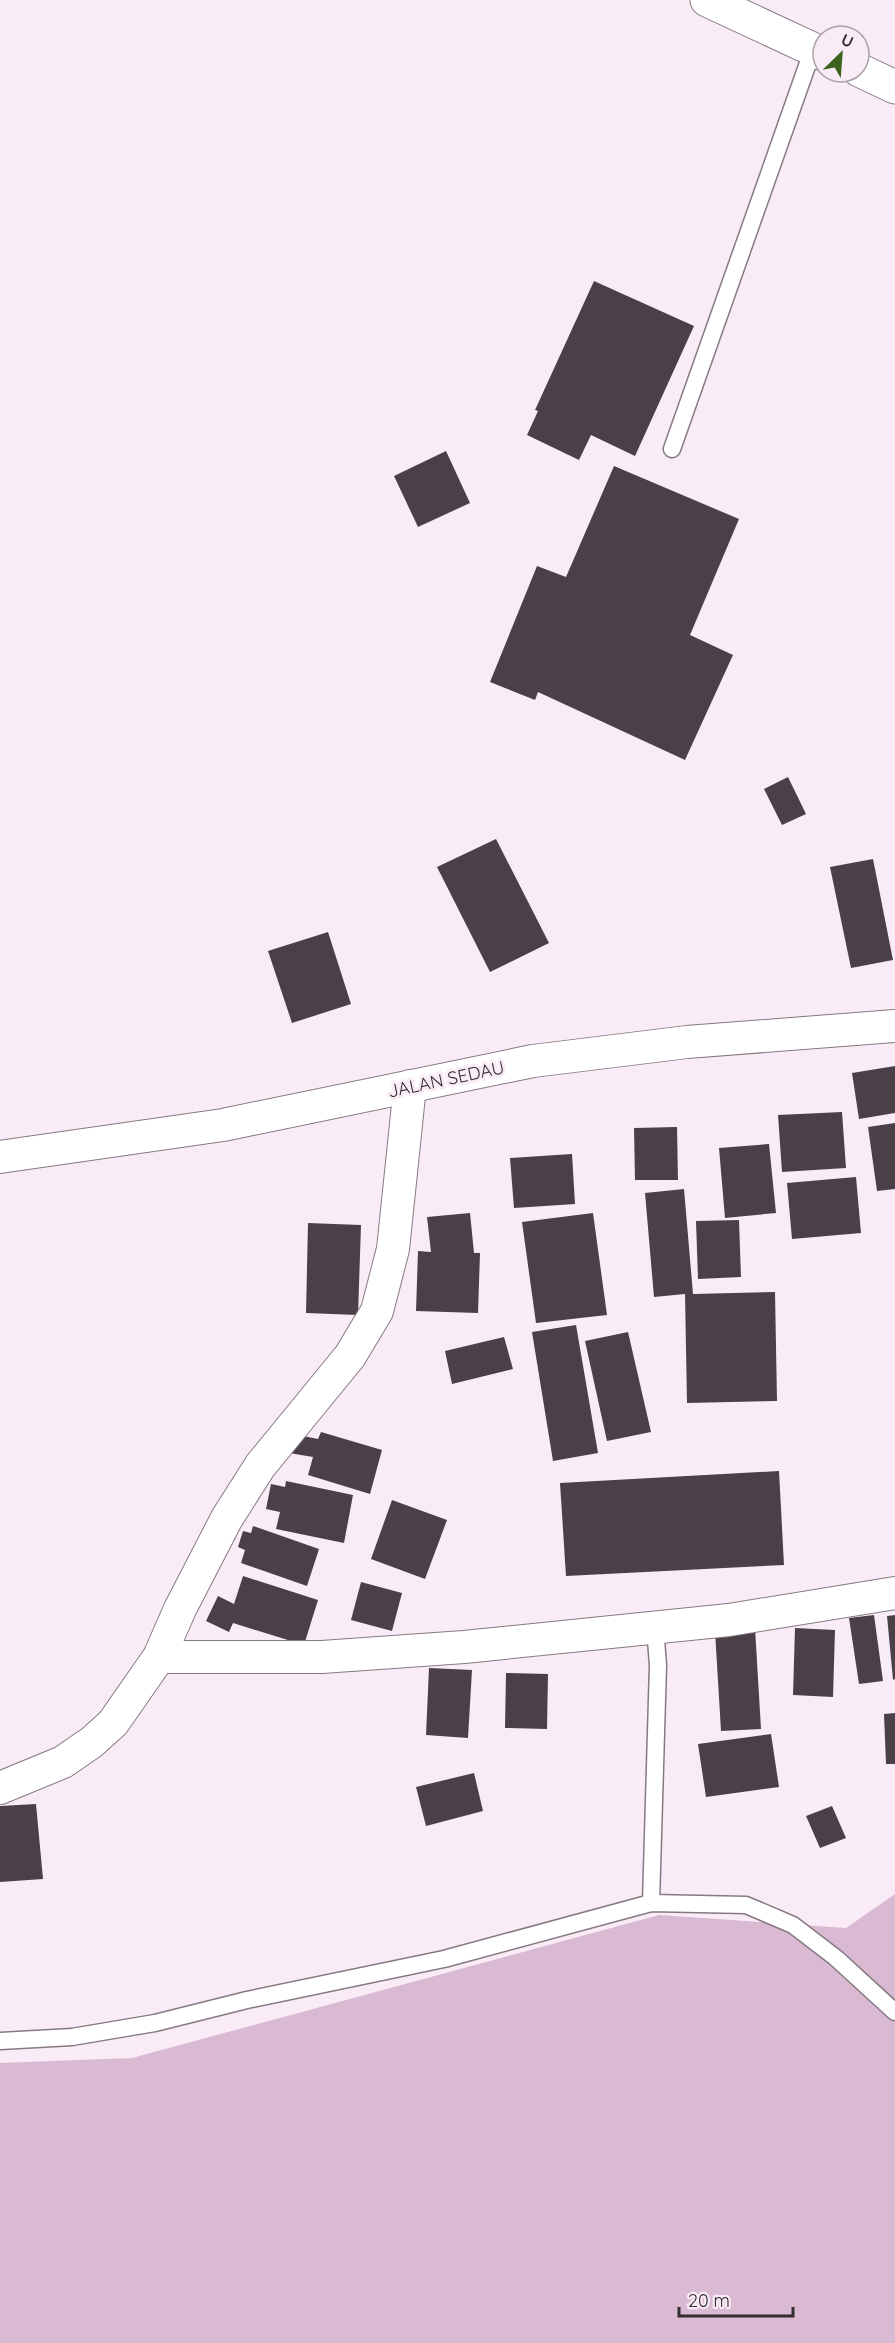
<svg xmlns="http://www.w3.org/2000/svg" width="895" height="2343" font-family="Quicksand,sans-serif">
  <rect width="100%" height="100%" fill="#faecf7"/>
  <polygon fill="#d9bad2" points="895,1894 895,2343 0,2343 0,2063 132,2058 659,1915 846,1928"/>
  <g fill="#4b4048">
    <polygon points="594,281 694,326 635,456 591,435 579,460 527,435 538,411 535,410"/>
    <polygon points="446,451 470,503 418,527 394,476"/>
    <polygon points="614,466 739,519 690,635 733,655 685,760 538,692 535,700 490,682 537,566 566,577"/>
    <polygon points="788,777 806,814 782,825 764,789"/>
    <polygon points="496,839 549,943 490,972 437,867"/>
    <polygon points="873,859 893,960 851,968 830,867"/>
    <polygon points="328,932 351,1004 292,1023 268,951"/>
    <polygon points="895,1066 895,1113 859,1119 852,1073"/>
    <polygon points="842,1112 846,1168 782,1172 778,1115"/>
    <polygon points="895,1123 895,1189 877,1191 868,1127"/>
    <polygon points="677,1127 678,1180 635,1180 634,1128"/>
    <polygon points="769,1144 776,1213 725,1218 719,1148"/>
    <polygon points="572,1154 575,1204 514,1208 510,1158"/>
    <polygon points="856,1177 861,1233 792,1239 787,1183"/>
    <polygon points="684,1189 693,1294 775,1292 777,1401 687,1403 685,1294 654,1297 645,1193"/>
    <polygon points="470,1213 474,1253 480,1253 478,1313 416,1311 418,1251 431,1252 427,1217"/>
    <polygon points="593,1213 607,1315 536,1323 522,1222"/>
    <polygon points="739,1220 741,1277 698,1279 696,1221"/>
    <polygon points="308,1223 361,1225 358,1315 306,1313"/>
    <polygon points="576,1325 598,1453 553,1461 532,1332"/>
    <polygon points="628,1332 651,1432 607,1441 585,1341"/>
    <polygon points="504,1337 513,1369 452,1384 445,1351"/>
    <polygon points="321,1432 382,1450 370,1494 308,1475 313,1457 289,1453 293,1434 318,1439"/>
    <polygon points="779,1471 784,1565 566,1576 560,1483"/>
    <polygon points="286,1481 353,1495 344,1543 276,1529 280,1512 266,1509 271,1484 285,1487"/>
    <polygon points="392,1500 447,1520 425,1579 371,1559"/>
    <polygon points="253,1526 319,1549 307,1586 241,1563 245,1550 238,1547 243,1531 251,1533"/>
    <polygon points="243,1576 318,1600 304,1645 233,1623 229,1632 206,1621 218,1596 234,1604"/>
    <polygon points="361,1582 402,1593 392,1631 351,1620"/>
    <polygon points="874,1615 883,1681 859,1684 849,1618"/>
    <polygon points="895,1615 895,1679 893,1680 887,1616"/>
    <polygon points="755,1628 761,1729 721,1731 715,1631"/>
    <polygon points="795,1628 835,1630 833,1697 793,1695"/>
    <polygon points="429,1668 472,1670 468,1738 426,1735"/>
    <polygon points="506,1673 548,1674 547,1729 505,1728"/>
    <polygon points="895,1713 895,1764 886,1764 884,1714"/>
    <polygon points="771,1734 779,1787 706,1797 698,1744"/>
    <polygon points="474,1773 483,1811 426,1826 416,1787"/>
    <polygon points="36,1804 43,1879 0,1882 0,1806"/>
    <polygon points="832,1806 846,1838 820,1848 806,1816"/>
  </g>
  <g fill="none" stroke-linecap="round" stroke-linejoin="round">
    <defs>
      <g id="service">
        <polyline points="672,449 813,49"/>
        <polyline points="651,1903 658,1665 655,1627"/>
        <polyline points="0,2041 72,2037 155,2023 247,2000 444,1959 651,1903 746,1905 793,1925 836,1958 895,2012"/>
      </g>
      <g id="minor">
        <polyline points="0,1157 223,1125 533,1061 687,1042 895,1026"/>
        <polyline points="159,1657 322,1657 464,1647 729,1620 895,1593"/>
        <polyline points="0,1788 63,1762 92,1742 113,1723 159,1657 180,1609 227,1518 260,1466 350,1356 377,1311 393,1249 410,1086"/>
      </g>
      <g id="trunk">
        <polyline points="707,0 823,54"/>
        <polyline points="859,70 895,87"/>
      </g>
    </defs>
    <use href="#service" stroke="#867983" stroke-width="19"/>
    <use href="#minor" stroke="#867983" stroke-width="34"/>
    <use href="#trunk" stroke="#867983" stroke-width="35"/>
    <use href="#service" stroke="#fff" stroke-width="16"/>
    <use href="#minor" stroke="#fff" stroke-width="32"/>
    <use href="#trunk" stroke="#fff" stroke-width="33"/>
  </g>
  <g text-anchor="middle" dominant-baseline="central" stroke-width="6" stroke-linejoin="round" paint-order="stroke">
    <g font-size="18" fill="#322d31" stroke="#faecf7">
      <text transform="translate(446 1079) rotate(-12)">JALAN SEDAU</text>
    </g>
  </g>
  <g transform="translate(841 54) rotate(25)"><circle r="28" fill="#faecf7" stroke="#aaa0a8" stroke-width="1.5"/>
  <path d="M0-4.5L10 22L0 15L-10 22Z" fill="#3d641f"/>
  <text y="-9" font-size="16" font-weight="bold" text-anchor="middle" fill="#322d31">U</text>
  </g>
  <path d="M679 2307v9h114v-9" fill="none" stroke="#322d31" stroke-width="3"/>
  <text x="688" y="2307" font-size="18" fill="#322d31" stroke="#faecf7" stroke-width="4.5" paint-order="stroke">20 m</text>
</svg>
